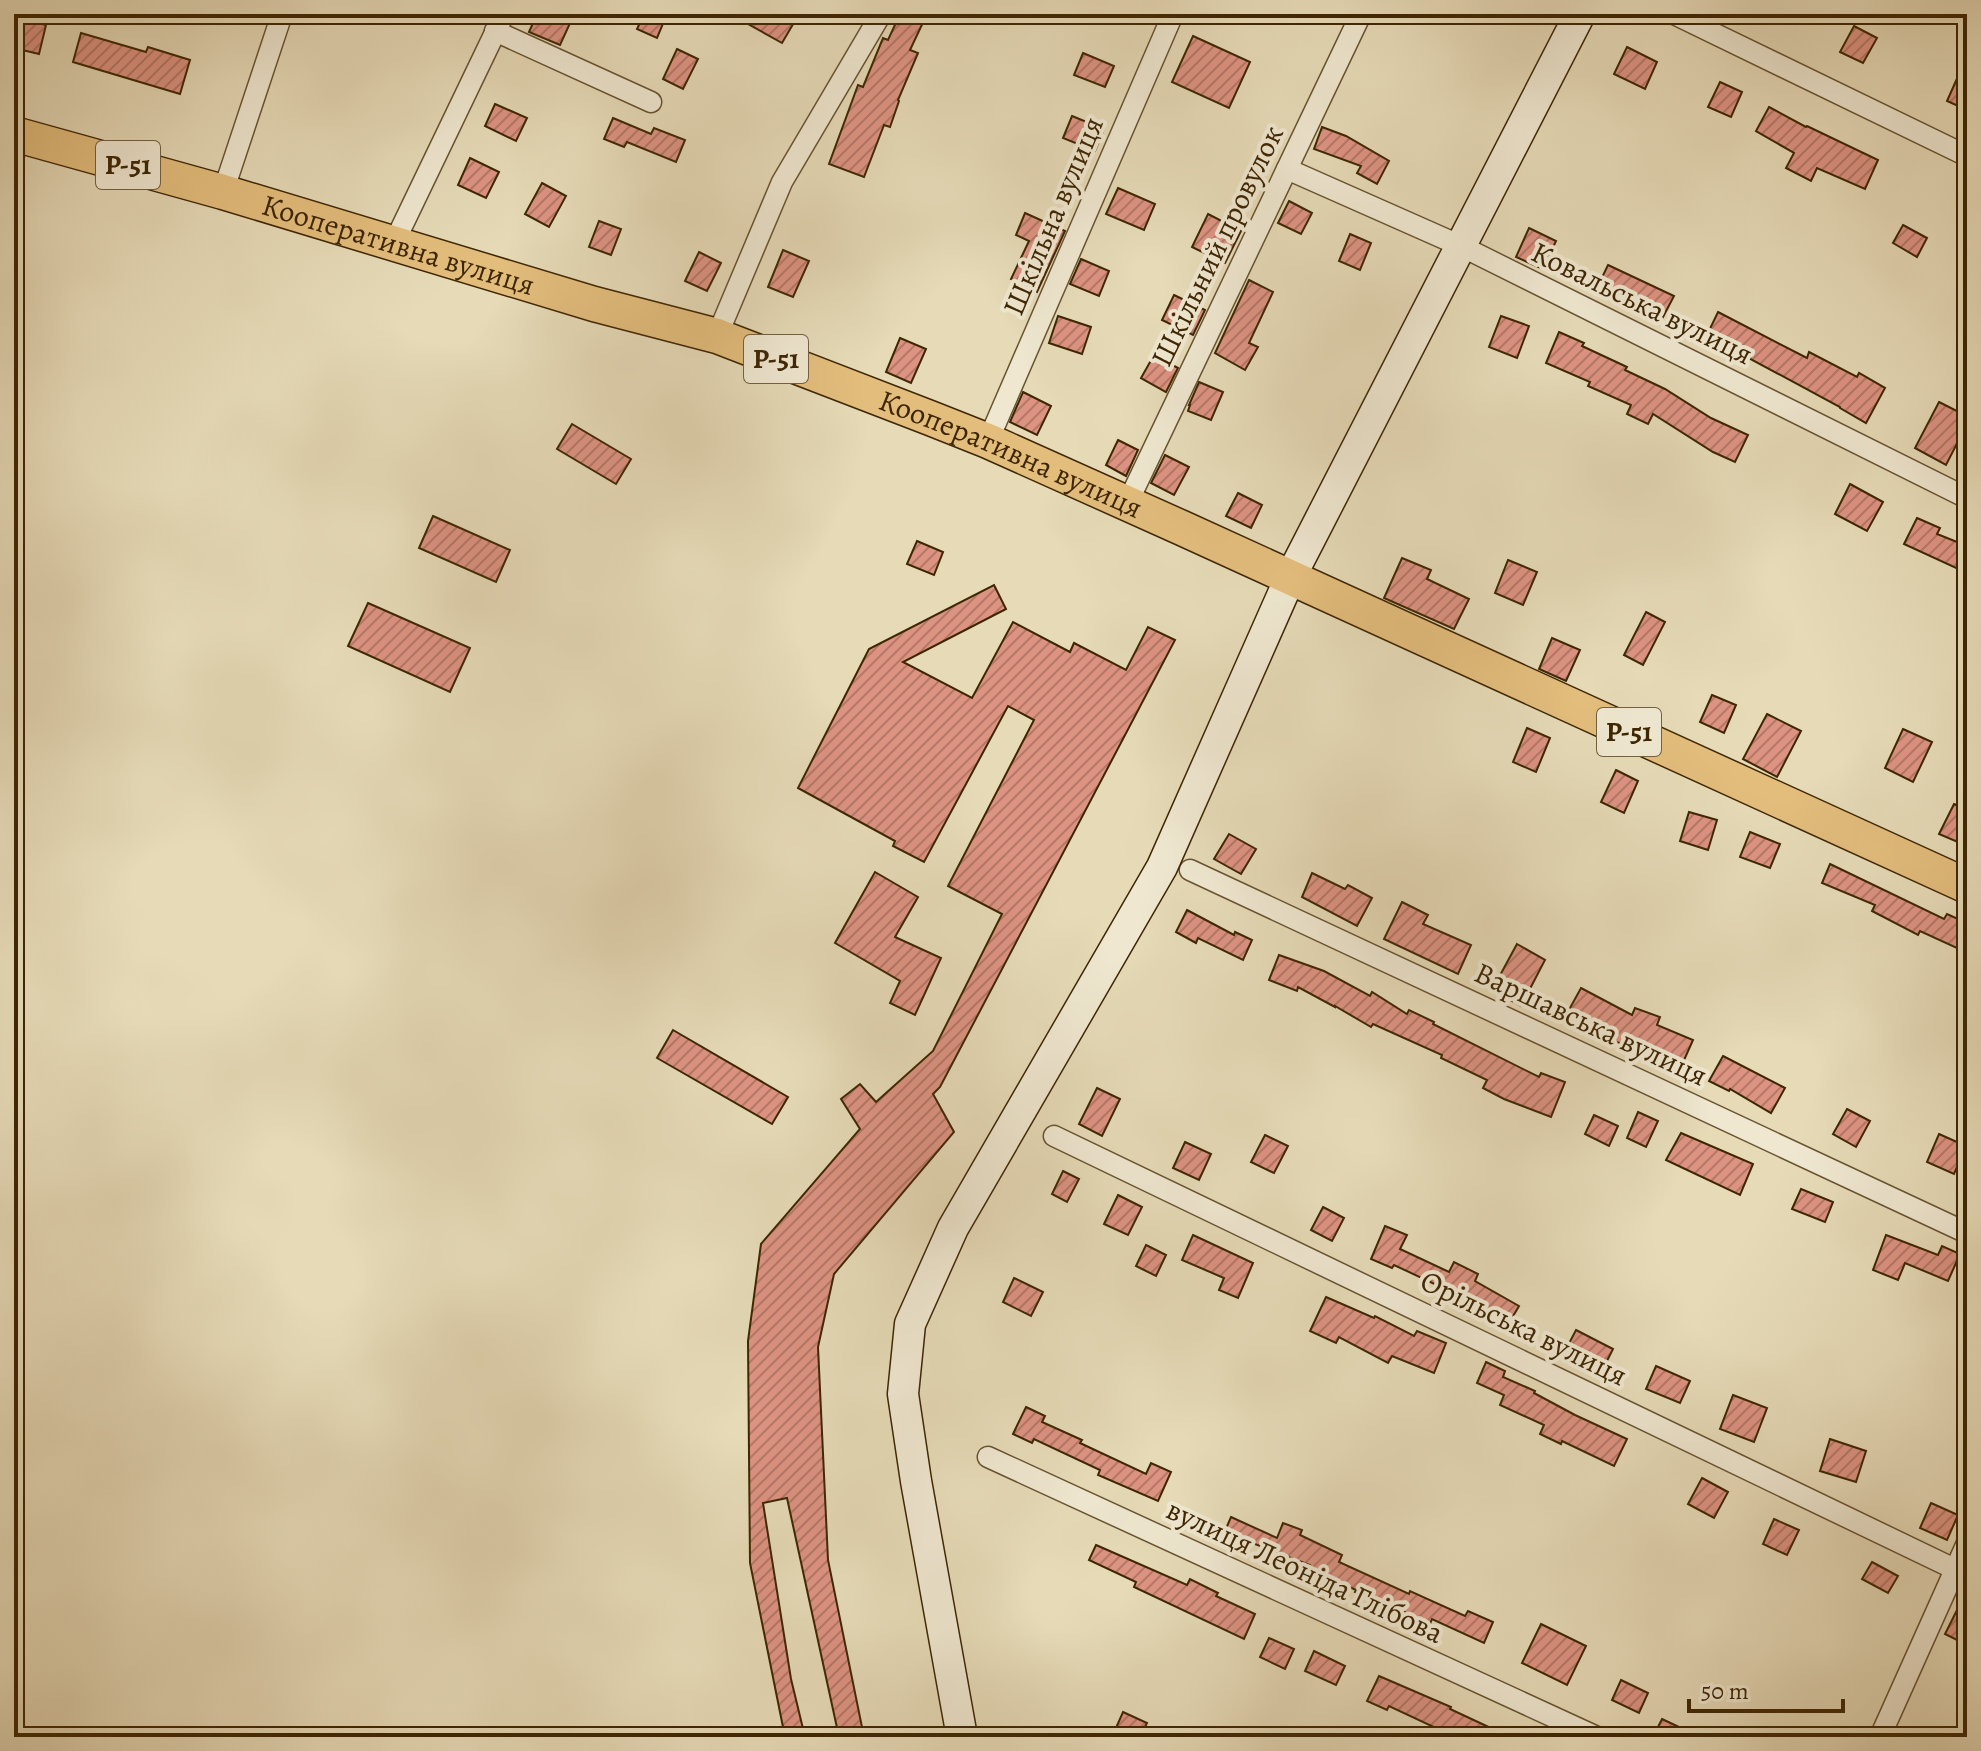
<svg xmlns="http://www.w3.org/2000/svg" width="1981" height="1751" font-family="Alegreya,serif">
  <defs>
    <pattern id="building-hatch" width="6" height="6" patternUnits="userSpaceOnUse" patternTransform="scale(2)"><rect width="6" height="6" fill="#dd9382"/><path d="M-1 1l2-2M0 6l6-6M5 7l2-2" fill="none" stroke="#b57868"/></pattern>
  </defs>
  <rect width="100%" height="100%" fill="#e6dab7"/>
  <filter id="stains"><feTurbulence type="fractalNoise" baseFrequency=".0025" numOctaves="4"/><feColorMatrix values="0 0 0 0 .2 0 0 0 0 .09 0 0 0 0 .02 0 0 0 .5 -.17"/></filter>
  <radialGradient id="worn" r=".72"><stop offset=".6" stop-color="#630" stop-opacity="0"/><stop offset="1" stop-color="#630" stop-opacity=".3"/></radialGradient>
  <g fill="url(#building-hatch)" stroke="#3e2603" stroke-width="2">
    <polygon points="537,14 554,14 571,21 560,45 529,32"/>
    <polygon points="644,14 667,14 657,38 637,29"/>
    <polygon points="730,14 799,14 782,43"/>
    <polygon points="900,14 927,14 910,50 918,53 898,100 899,101 890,127 884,125 864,177 829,164 858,85 863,87 883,38 888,40"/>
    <polygon points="14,17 46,25 39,54 14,48"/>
    <polygon points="1854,26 1877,38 1863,63 1840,52"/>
    <polygon points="81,33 146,52 148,47 190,60 180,94 73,62"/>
    <polygon points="1193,36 1250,62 1229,108 1172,82"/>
    <polygon points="1627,47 1657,62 1645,89 1614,74"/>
    <polygon points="677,49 698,59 683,89 663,79"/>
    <polygon points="1083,53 1114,66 1105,87 1074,75"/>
    <polygon points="1967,56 1967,110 1947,101"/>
    <polygon points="1720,82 1742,92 1731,117 1708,107"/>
    <polygon points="495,104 527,118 516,141 485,126"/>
    <polygon points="1769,107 1806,127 1807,126 1878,160 1865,189 1817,168 1811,181 1786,168 1794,153 1756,131"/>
    <polygon points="1072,116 1104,129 1095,151 1063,138"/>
    <polygon points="613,118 651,134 654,128 685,140 676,162 627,142 624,147 604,139"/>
    <polygon points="1322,127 1346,136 1389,161 1377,184 1357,173 1361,166 1314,149"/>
    <polygon points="470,158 499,172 486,198 458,185"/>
    <polygon points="542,183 566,196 549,227 525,214"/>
    <polygon points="1118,188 1155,204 1144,230 1106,214"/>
    <polygon points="1289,201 1312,213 1301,234 1278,223"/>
    <polygon points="1025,213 1065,231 1037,292 1011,279 1029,241 1016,235"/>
    <polygon points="1208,214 1241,231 1225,263 1192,247"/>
    <polygon points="599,221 621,229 611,255 589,247"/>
    <polygon points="1903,225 1927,238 1917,257 1893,243"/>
    <polygon points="1529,228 1556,241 1543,269 1516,257"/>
    <polygon points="1350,234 1371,243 1360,270 1339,261"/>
    <polygon points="783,250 809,261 793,297 768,287"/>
    <polygon points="699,252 721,263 707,291 685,281"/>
    <polygon points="1081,259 1109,271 1099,296 1070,284"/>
    <polygon points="1608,265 1674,296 1662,319 1619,297 1618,300 1596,290"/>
    <polygon points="1249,280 1273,292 1249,343 1258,347 1245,370 1215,353"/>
    <polygon points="1174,295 1205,310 1193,335 1162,320"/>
    <polygon points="1718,312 1807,358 1809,352 1857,377 1859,373 1885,388 1866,423 1840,408 1840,407 1732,349 1730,352 1705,339"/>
    <polygon points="1058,316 1091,327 1082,354 1049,343"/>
    <polygon points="1501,316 1529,326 1517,358 1489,347"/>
    <polygon points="1559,332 1584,343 1582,346 1627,367 1625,370 1665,389 1711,418 1748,435 1735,462 1713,452 1653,414 1648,424 1627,414 1631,405 1588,386 1590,382 1546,363"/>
    <polygon points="900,338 926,349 911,383 886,372"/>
    <polygon points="1154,355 1178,368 1166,392 1141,378"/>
    <polygon points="1199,382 1223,392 1211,420 1188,411 1190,405 1189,405"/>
    <polygon points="1023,392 1051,406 1037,435 1010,422"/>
    <polygon points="1939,402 1967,416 1967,424 1946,465 1915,448"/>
    <polygon points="572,424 631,459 616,484 557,449"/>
    <polygon points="1118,440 1138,450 1126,476 1106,465"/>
    <polygon points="1165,455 1189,467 1174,495 1151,483"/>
    <polygon points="1850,484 1883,502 1867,531 1835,514"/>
    <polygon points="1238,493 1262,505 1251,528 1226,516"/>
    <polygon points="433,516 510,550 496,582 419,548"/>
    <polygon points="1917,518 1940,528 1937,534 1967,546 1967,573 1904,544"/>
    <polygon points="917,541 943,552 934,575 907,564"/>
    <polygon points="1402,558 1431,570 1427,579 1469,599 1454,629 1384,598"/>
    <polygon points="1508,560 1537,572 1523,605 1495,593"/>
    <polygon points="994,585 1006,609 903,662 972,698 1013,622 1070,652 1074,643 1126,670 1148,627 1175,640 940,1087 933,1094 954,1132 834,1274 818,1347 828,1560 864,1737 839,1737 787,1498 763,1503 791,1679 805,1737 785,1737 750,1563 748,1341 761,1244 860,1129 841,1099 860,1084 876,1102 933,1051 1002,914 948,886 1034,720 1008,706 924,862 893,846 895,841 798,788 869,649"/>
    <polygon points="368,603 470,648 450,692 348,646"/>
    <polygon points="1646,612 1665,622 1643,665 1624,655"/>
    <polygon points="1552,638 1580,650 1566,681 1539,669"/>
    <polygon points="1712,695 1736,705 1724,733 1700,722"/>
    <polygon points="1767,714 1801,731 1777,777 1743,759"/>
    <polygon points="1527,728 1550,738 1536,772 1513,762"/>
    <polygon points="1903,729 1932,742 1913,782 1885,768"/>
    <polygon points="1616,770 1638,781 1624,813 1601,802"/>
    <polygon points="1954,804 1967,810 1967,829 1960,843 1939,834"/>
    <polygon points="1689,812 1717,820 1708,850 1680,841"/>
    <polygon points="1750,832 1780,844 1770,868 1740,857"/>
    <polygon points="1229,834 1256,849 1241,874 1214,859"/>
    <polygon points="1830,864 1944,919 1947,914 1967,923 1967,932 1959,949 1920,931 1918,935 1872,911 1875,905 1822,883"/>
    <polygon points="875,872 918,897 895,937 941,958 915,1015 890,1003 900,981 835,943"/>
    <polygon points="1312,873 1345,889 1348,885 1372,898 1357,926 1302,897"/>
    <polygon points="1402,902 1428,915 1423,924 1471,945 1458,974 1384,939"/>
    <polygon points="1187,910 1234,935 1235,932 1252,940 1243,960 1198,938 1196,943 1176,932"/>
    <polygon points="1517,944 1545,960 1521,1006 1492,990"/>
    <polygon points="1279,955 1324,971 1370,996 1372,992 1407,1014 1409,1010 1434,1022 1433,1024 1539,1077 1541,1073 1565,1082 1551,1117 1504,1099 1483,1088 1487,1080 1441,1058 1442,1055 1373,1024 1371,1027 1335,1006 1335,1007 1298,987 1297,991 1269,980"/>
    <polygon points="1581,988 1632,1015 1635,1008 1660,1017 1657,1025 1693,1040 1681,1067 1646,1052 1646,1053 1606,1038 1565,1017"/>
    <polygon points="673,1030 788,1097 772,1124 657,1058"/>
    <polygon points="1723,1056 1785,1088 1771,1113 1730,1089 1729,1091 1709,1081"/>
    <polygon points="1097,1088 1120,1099 1102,1136 1079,1124"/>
    <polygon points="1847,1109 1870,1121 1856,1147 1833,1134"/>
    <polygon points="1638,1112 1658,1121 1646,1147 1627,1138"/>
    <polygon points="1594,1115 1618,1126 1609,1146 1585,1134"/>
    <polygon points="1681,1133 1753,1164 1740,1195 1666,1160"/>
    <polygon points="1939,1134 1966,1146 1954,1174 1927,1162"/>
    <polygon points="1265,1135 1288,1146 1274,1173 1251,1162"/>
    <polygon points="1185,1142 1211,1154 1199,1180 1173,1168"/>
    <polygon points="1063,1171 1079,1179 1067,1202 1052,1194"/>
    <polygon points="1801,1189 1833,1202 1825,1222 1792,1209"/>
    <polygon points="1118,1195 1142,1207 1128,1235 1104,1224"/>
    <polygon points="1323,1207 1344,1218 1332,1241 1311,1230"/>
    <polygon points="1385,1226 1407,1235 1400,1249 1449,1272 1454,1262 1478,1274 1475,1281 1519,1306 1506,1328 1463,1304 1438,1293 1441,1287 1394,1265 1392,1268 1371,1259"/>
    <polygon points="1193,1235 1253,1263 1238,1298 1219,1290 1224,1278 1182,1260"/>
    <polygon points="1886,1235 1938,1255 1942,1246 1960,1254 1948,1281 1905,1263 1898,1280 1873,1270"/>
    <polygon points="1146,1245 1166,1255 1156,1276 1136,1266"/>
    <polygon points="1014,1278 1043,1292 1031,1316 1003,1302"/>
    <polygon points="1326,1297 1374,1318 1375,1316 1414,1336 1417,1331 1446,1343 1434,1373 1392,1356 1388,1363 1339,1337 1336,1343 1310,1331"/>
    <polygon points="1576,1330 1613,1349 1602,1371 1565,1351"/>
    <polygon points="1486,1362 1505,1371 1503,1377 1535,1391 1534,1393 1575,1415 1627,1439 1614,1466 1562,1441 1561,1444 1540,1434 1544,1425 1500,1405 1504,1395 1477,1383"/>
    <polygon points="1656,1366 1690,1381 1680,1403 1646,1389"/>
    <polygon points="1733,1395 1767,1408 1754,1442 1720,1429"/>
    <polygon points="1026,1407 1045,1416 1042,1422 1082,1440 1080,1443 1146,1474 1151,1463 1171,1472 1158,1501 1098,1475 1100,1470 1034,1439 1032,1443 1013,1434"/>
    <polygon points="1830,1439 1866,1451 1856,1482 1820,1471"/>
    <polygon points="1702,1478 1728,1492 1714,1518 1688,1504"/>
    <polygon points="1931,1503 1958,1515 1947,1540 1920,1528"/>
    <polygon points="1231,1517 1277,1538 1283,1523 1302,1530 1300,1535 1342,1555 1339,1562 1409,1594 1410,1591 1465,1616 1468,1611 1493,1622 1484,1643 1432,1619 1430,1624 1383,1602 1382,1604 1355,1592 1356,1590 1309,1568 1310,1565 1247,1541 1225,1531"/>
    <polygon points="1774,1519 1799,1530 1787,1555 1763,1544"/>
    <polygon points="1096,1545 1187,1585 1190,1579 1218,1593 1216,1596 1255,1614 1244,1639 1134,1587 1136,1582 1089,1560"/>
    <polygon points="1872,1562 1898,1576 1888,1593 1862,1579"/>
    <polygon points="1967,1590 1967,1645 1945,1634"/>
    <polygon points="1541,1624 1586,1646 1567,1685 1522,1663"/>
    <polygon points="1269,1638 1294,1649 1285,1669 1260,1657"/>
    <polygon points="1314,1651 1345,1666 1336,1685 1305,1671"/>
    <polygon points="1379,1676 1451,1707 1450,1709 1510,1737 1455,1737 1389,1706 1387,1710 1367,1701"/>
    <polygon points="1621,1680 1648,1693 1639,1713 1612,1700"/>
    <polygon points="1123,1712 1147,1723 1140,1737 1112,1737"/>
    <polygon points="1662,1719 1700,1737 1653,1737"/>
  </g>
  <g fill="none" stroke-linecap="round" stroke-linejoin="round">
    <defs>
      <g id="street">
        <polyline points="1674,14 1967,156"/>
        <polyline points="495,31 651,102"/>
        <polyline points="1287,169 1461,246 1967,498"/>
        <polyline points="223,192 282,14"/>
        <polyline points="394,243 504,14"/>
        <polyline points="717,336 782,182 881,14"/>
        <polyline points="988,441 1173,14"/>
        <polyline points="1127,504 1361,14"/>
        <polyline points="1190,870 1967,1233"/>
        <polyline points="1054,1136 1967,1575"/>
        <polyline points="988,1457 1597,1737"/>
        <polyline points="1880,1737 1967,1543"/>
      </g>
      <polyline id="secondary" points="962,1737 916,1481 903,1394 910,1324 953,1228 1162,867 1290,578 1580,14"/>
      <g id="primary">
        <path id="s1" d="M 14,134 L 223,192 L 594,304 L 717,336 L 930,418 L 988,441 L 1182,528 L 1967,886"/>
      </g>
    </defs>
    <use href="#street" stroke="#685330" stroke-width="23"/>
    <use href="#secondary" stroke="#3e2603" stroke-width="33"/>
    <use href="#primary" stroke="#3e2603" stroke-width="37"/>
    <use href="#street" stroke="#efe7d0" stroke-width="20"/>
    <use href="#secondary" stroke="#efe7d0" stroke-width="30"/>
    <use href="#primary" stroke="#e3bd7c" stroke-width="34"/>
  </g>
  <g text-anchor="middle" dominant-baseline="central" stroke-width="8" stroke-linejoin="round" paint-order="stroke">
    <g fill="#efe7d0" stroke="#736040" stroke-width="2">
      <rect x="96" y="141" width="64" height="48" rx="6"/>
      <rect x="744" y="335" width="64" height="48" rx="6"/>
      <rect x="1597" y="708" width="64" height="48" rx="6"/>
    </g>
    <g font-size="28" font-weight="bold" fill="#3e2603">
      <text x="128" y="165">Р-51</text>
      <text x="776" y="359">Р-51</text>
      <text x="1629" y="732">Р-51</text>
    </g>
    <g font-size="30" fill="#3e2603" stroke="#efe7d0">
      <text transform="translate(1053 216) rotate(-67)">Шкільна вулиця</text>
      <text stroke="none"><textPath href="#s1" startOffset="400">Кооперативна вулиця</textPath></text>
      <text transform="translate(1217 246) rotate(-64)">Шкільний провулок</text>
      <text transform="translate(1642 303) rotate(26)">Ковальська вулиця</text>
      <text stroke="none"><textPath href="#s1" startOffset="1048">Кооперативна вулиця</textPath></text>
      <text transform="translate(1591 1024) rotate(25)">Варшавська вулиця</text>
      <text transform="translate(1524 1328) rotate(26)">Орільська вулиця</text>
      <text transform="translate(1305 1571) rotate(25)">вулиця Леоніда Глібова</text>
    </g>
  </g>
  <rect width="1981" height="1751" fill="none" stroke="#e6dab7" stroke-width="48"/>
  <rect x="16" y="16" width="1949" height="1719" fill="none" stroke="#3e2603" stroke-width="4"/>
  <rect x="24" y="24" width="1933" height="1703" fill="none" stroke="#3e2603" stroke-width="2"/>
  <path d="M1689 1699v12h154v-12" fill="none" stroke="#3e2603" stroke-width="4"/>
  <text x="1701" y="1699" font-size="24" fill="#3e2603" stroke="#efe7d0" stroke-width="6" paint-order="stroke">50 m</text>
  <rect width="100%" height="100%" filter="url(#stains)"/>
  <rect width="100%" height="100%" fill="url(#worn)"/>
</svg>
